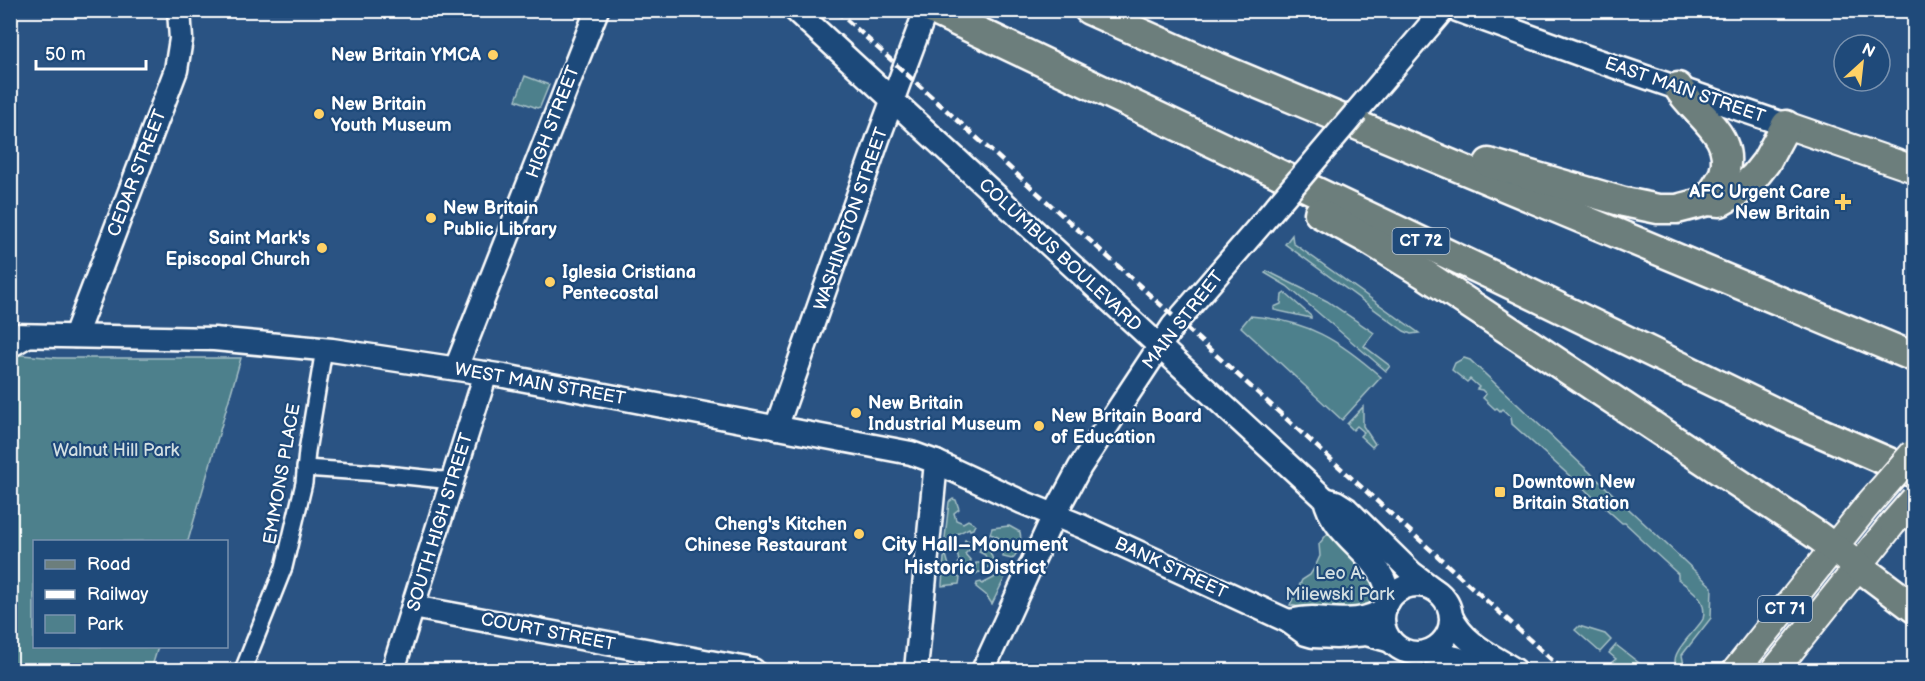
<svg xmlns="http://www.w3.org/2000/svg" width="1925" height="681" font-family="'Balsamiq Sans',sans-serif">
  <rect width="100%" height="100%" fill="#2a5383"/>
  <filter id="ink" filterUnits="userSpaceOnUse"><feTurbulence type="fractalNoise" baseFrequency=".0167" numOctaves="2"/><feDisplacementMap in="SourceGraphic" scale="12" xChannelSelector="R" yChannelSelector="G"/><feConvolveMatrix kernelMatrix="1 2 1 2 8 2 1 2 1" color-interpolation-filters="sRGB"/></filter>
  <g filter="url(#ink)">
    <g fill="#4e808c" stroke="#a6c0c6" stroke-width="1.5">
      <polygon points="525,76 549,85 540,107 537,108 516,100"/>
      <polygon points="1292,235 1293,243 1419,333 1411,334 1404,331 1285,244"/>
      <polygon points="1267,271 1327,301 1374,333 1364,346 1390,366 1386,371 1287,286 1265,273"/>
      <polygon points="1285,293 1311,316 1311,318 1274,310 1274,307 1281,304 1282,295"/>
      <path d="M 1250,316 C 1307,320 1339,340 1381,377 L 1342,420 L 1241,327 Z"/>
      <polygon points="10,354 57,358 241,358 188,541 34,542 34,646 158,647 151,670 11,670"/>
      <path d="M 1464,358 L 1470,360 L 1712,587 L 1711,618 L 1682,655 L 1685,670 C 1656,663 1699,629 1703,619 C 1704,615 1704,610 1703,606 C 1701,595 1686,586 1678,579 L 1678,574 L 1639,538 L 1639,536 L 1625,523 L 1622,523 L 1512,424 L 1511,417 L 1502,409 L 1500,411 L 1497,408 L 1495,409 L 1483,398 L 1486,394 L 1482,390 L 1477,389 L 1479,387 L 1470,379 L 1467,382 L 1452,370 L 1455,363 Z"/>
      <polygon points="1363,407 1363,426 1375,444 1372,447 1360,436 1364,432 1357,426 1353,430 1347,424"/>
      <polygon points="953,499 956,500 959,509 954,513 956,520 963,523 968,520 975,524 973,529 970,530 969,528 957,534 951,542 945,538 949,502"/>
      <path d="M 1009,526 L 1020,532 C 1022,542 1019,552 1012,559 L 1003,557 L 1003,544 L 998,537 L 990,534 L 992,528 Z"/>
      <polygon points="1329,532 1350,554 1371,569 1379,598 1367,610 1305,608 1290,605 1302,580 1310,575 1315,567 1320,556 1319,544"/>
      <polygon points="972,539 977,539 974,551 969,550 965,554 971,561 968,573 963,567 958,566 959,561 957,553 959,547 964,545 965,540 970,541"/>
      <polygon points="983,541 987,546 992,547 990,552 993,560 989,567 986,568 984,573 979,572 973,575 976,563 982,563 986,558 985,555 979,552"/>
      <polygon points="946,555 951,573 960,578 959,584 942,586 942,584 944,558"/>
      <polygon points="999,570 1007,573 992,604 986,595 976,587 977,583 981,582 982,584 994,578"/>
      <polygon points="1579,626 1605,634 1611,640 1600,652 1575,630"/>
      <polygon points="1616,645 1648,670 1621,670 1612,662 1616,659 1609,653"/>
    </g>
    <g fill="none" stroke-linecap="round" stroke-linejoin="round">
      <defs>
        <g id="street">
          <polyline points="10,350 32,337"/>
          <polyline points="305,468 377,473 452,481"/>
          <polyline points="243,670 284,567 304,483 307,451 324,349"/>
        </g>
        <g id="secondary">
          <polyline points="795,10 1325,499 1336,502 1347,509 1412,573 1432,588"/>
          <polyline points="1457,10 1587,57 1786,125"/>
          <polyline points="1356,112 1443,10"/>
          <polyline points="10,335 214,339 332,350 504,376 911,453 936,462 1022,502 1081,526 1288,621 1306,634 1313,636 1336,637 1366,634 1391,641"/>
          <polyline points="75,336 176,70 181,39 179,10"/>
          <polyline points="456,368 597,10"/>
          <polyline points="776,428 878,139 926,10"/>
          <path d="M 1325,499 C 1333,540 1391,559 1388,602"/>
          <circle cx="1417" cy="619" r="34"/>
          <polyline points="413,607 753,670"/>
          <path d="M 1451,616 C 1463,643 1491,655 1515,670"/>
          <path d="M 1288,621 C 1296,620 1304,618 1312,618 C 1335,619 1365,625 1385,608"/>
          <polyline points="1427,652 1456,658 1486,670"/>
          <polyline points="393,670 486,373"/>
          <polyline points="916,670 936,462"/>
          <polyline points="983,670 1054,515 1080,467 1173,326 1262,223"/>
        </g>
        <g id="primary">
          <polyline points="1786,125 1914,169"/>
          <polyline points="1736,670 1867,506"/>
          <polyline points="1775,670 1893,523"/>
        </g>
        <g id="highway">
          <polyline points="933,10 1496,277 1789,419 1914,473"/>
          <polyline points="1089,10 1215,66 1914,357"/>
          <path d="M 1678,87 C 1695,115 1736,135 1724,173 C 1720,184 1712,191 1708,201"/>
          <polyline points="1489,163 1624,202 1658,209 1677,209 1708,201 1720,202 1738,192 1755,176 1766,162 1786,125"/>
          <polyline points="1319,213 1369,240 1426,275 1818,536 1914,608"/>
        </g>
      </defs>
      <use href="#street" stroke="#fff" stroke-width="20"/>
      <use href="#secondary" stroke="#fff" stroke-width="27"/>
      <use href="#primary" stroke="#fff" stroke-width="30"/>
      <use href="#highway" stroke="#fff" stroke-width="33"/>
      <use href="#street" stroke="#1f4a7a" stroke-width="15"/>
      <use href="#secondary" stroke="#1f4a7a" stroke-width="22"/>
      <use href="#primary" stroke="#6c7e7c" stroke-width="26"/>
      <use href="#highway" stroke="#6c7e7c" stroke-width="28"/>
      <polyline stroke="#fff" stroke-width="4.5" stroke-dasharray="9 4.5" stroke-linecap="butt" points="836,10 1563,670"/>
      <defs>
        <polyline id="secondary-bridge" points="1262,223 1356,112"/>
        <g id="primary-bridge">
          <polyline points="1867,506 1914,452"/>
          <polyline points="1893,523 1914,499"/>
        </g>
      </defs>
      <use href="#secondary-bridge" stroke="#fff" stroke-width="27" stroke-linecap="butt"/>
      <use href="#primary-bridge" stroke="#fff" stroke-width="30" stroke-linecap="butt"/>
      <use href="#secondary-bridge" stroke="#1f4a7a" stroke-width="22"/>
      <use href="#primary-bridge" stroke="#6c7e7c" stroke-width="26"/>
    </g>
  </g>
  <g fill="#ffd166" stroke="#1f4a7a" stroke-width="2">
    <circle cx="493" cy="55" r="6"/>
    <circle cx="319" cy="114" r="6"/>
    <path d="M1840 193h6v6h6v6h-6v6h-6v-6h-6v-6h6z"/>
    <circle cx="431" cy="218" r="6"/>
    <circle cx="322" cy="248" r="6"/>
    <circle cx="550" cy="282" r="6"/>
    <circle cx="856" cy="413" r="6"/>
    <circle cx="1039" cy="426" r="6"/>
    <rect x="1494" y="486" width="12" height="12" rx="3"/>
    <circle cx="859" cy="534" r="6"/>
  </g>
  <g text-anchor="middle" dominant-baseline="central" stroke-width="4.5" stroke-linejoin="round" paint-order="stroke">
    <g fill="#1f4a7a" stroke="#bcc9d7" stroke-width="1.5">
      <rect x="1392.5" y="228" width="57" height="26" rx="4.5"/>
      <rect x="1758" y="596" width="54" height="26" rx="4.5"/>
    </g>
    <g font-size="16" font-weight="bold" fill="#fff">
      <text x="1421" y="241">CT 72</text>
      <text x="1785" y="609">CT 71</text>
    </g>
    <g font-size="18" font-weight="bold" fill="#fff" stroke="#1f4a7a" text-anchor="start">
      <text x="481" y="55" text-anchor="end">New Britain YMCA</text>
      <text x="331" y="104">New Britain<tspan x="331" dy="21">Youth Museum</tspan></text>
      <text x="1830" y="192" text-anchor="end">AFC Urgent Care<tspan x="1830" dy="21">New Britain</tspan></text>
      <text x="443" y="208">New Britain<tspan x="443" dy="21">Public Library</tspan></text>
      <text x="310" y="238" text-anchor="end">Saint Mark's<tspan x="310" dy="21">Episcopal Church</tspan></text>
      <text x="562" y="272">Iglesia Cristiana<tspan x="562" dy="21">Pentecostal</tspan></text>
      <text x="868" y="403">New Britain<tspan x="868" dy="21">Industrial Museum</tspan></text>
      <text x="1051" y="416">New Britain Board<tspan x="1051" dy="21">of Education</tspan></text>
      <text x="1512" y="482">Downtown New<tspan x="1512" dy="21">Britain Station</tspan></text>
      <text x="847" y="524" text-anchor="end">Cheng's Kitchen<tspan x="847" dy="21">Chinese Restaurant</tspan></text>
    </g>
    <g font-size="18" fill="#fff" stroke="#1f4a7a">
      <text transform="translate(1685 90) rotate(19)">EAST MAIN STREET</text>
      <text transform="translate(553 122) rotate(-69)">HIGH STREET</text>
      <text transform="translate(137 173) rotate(-69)">CEDAR STREET</text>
      <text transform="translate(851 219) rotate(-71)">WASHINGTON STREET</text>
      <text transform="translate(1060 255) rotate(43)">COLUMBUS BOULEVARD</text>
      <text transform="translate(1183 320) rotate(-52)">MAIN STREET</text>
      <text transform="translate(540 384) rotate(10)">WEST MAIN STREET</text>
      <text transform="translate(282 474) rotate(-80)">EMMONS PLACE</text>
      <text transform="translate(440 522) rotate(-73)">SOUTH HIGH STREET</text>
      <text transform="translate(1171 568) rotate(25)">BANK STREET</text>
      <text transform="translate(548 632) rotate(11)">COURT STREET</text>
    </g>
    <g font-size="18" fill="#d3dfe2" stroke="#1f4a7a">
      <text x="116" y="450">Walnut Hill Park</text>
      <text x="1340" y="573">Leo A.<tspan x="1340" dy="21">Milewski Park</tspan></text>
    </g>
    <g font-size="20" font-weight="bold" fill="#fff" stroke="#1f4a7a">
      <text x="975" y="545">City Hall–Monument<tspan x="975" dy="23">Historic District</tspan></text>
    </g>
  </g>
  <rect width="1925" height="681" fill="none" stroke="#1f4a7a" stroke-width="36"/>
  <rect x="18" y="18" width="1889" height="645" fill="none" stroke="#fff" stroke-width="2" filter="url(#ink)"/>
  <rect x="33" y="540" width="195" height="108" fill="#1f4a7a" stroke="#7992af" stroke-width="1.5"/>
  <rect x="45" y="560" width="30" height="9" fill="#6c7e7c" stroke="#7992af" stroke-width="1.5"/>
  <text x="87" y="570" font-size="18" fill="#ffffff">Road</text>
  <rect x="45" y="590" width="30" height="9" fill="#ffffff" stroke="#7992af" stroke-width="1.5"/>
  <text x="87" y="600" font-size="18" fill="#ffffff">Railway</text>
  <rect x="45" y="615" width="30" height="18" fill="#4e808c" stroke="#7992af" stroke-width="1.5"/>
  <text x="87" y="630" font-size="18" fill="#ffffff">Park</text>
  <g transform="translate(1862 63) rotate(27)"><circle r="28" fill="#1f4a7a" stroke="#7992af" stroke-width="1.5"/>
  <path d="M0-4.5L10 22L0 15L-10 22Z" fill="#ffd166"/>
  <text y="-9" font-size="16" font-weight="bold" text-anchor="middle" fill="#ffffff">N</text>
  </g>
  <path d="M36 60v9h110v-9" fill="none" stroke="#ffffff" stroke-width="3"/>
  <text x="45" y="60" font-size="18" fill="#ffffff" stroke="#1f4a7a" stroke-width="4.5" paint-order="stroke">50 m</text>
</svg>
